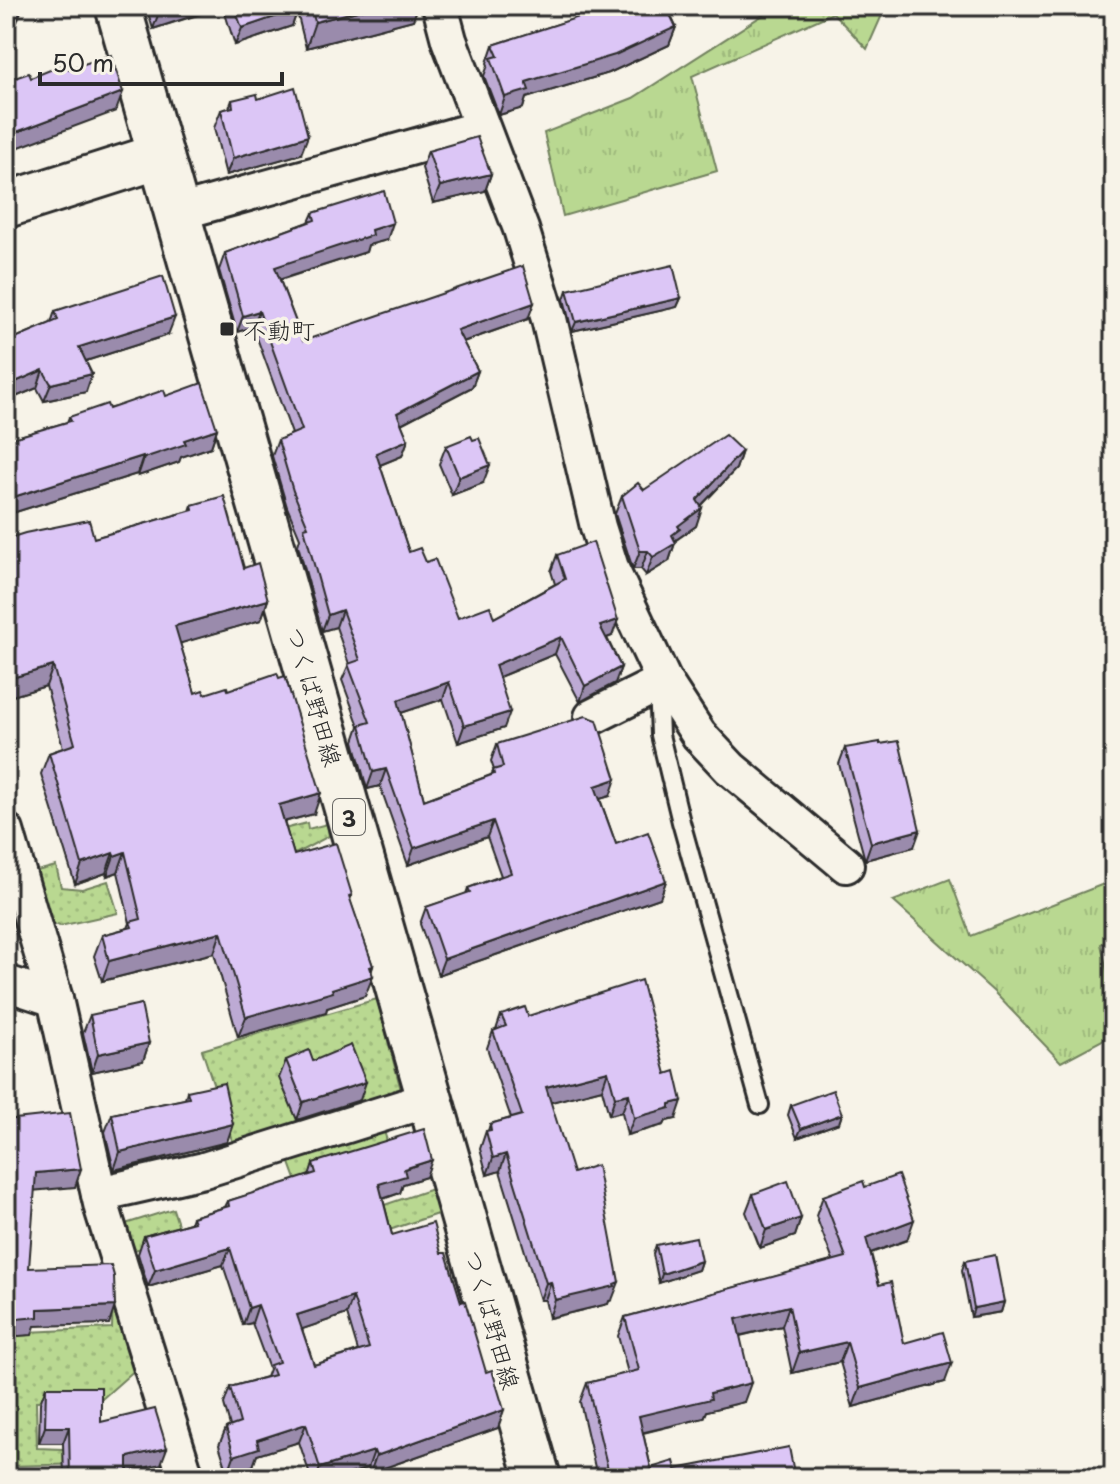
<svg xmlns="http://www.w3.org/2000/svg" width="1120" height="1484" font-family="'Playpen Sans','Klee One',sans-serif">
  <defs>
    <pattern id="grass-tufts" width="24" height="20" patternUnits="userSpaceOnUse" patternTransform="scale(2)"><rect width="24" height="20" fill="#b9d891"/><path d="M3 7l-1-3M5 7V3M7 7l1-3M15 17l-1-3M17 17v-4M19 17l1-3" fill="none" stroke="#9fba7d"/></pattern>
    <pattern id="garden-dots" width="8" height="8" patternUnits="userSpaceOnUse" patternTransform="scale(2)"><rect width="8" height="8" fill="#b9d891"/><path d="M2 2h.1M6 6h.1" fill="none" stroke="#9fba7d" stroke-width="1.8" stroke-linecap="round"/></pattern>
  </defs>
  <rect width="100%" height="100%" fill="#f7f3e8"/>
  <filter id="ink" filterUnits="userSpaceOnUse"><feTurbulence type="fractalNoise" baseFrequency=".0125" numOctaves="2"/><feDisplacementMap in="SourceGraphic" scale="16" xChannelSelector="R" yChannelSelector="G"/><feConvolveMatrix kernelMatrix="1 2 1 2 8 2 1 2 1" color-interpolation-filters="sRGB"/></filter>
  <g filter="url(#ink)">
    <g fill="url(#grass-tufts)" stroke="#72825e" stroke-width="2">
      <polygon points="777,6 886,6 867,49 833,13 692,76 717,171 563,216 544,133 633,98"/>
      <polygon points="950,879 971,936 1114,880 1114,938 1101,944 1114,1001 1114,1034 1061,1062 994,992 893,901"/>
    </g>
    <g fill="url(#garden-dots)" stroke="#72825e" stroke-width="2">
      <polygon points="307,823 308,829 327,824 329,836 297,853 273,859 261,835"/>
      <polygon points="56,866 61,887 82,889 108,881 118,913 60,926 45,922 29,873"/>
      <polygon points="377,999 401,1090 235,1149 202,1050"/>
      <polygon points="383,1128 390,1150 297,1182 289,1160"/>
      <polygon points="432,1189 440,1213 318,1254 309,1230"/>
      <polygon points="173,1209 182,1237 127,1252 119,1226"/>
      <polygon points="113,1291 137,1368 103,1398 36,1401 37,1448 89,1450 90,1464 6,1466 6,1333 112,1328"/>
    </g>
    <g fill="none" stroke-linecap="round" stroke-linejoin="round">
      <defs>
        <polyline id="lane" points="658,685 660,735 681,822 760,1105"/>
        <g id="street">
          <polyline points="440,6 449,40 521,229 549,319 598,527 612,571 664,681 699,735 730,768 846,865"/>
          <polyline points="177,213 481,128"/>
          <polyline points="592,717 664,681"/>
          <polyline points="6,831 55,999 102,1208 186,1478"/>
          <polyline points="6,983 55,999"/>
          <polyline points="99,1194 204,1170 430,1099"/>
        </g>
        <polyline id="secondary" points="6,205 160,156"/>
        <polyline id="primary" points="118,6 538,1478"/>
      </defs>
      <use href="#lane" stroke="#2b2b2b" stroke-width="22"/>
      <use href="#street" stroke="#2b2b2b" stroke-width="40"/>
      <use href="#secondary" stroke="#2b2b2b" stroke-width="50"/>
      <use href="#primary" stroke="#2b2b2b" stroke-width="50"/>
      <use href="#lane" stroke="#f7f3e8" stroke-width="16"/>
      <use href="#street" stroke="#f7f3e8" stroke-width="34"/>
      <use href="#secondary" stroke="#f7f3e8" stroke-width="44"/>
      <use href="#primary" stroke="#f7f3e8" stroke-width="44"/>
    </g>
    <g fill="#bdaad4" stroke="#2b2b2b" stroke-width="2" fill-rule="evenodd">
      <polygon points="146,6 418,6 413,20 306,48 297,12 292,26 235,45 223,7 153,29"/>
      <polygon points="594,6 666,6 676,27 669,45 609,73 526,98 523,108 499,115 484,76 488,65 487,63 493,45 592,13"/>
      <polygon points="258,99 301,154 226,175 214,128 221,110 229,108 232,100"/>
      <polygon points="428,151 491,174 485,191 433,203 422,168"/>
      <polygon points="313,213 387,240 368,245 366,252 280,280 303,341 528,319 463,342 478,371 472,387 401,424 408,440 402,456 380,465 409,552 426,562 458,618 494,618 555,584 551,571 557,555 612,636 607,638 621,667 615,683 580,702 555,654 499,677 504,728 458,743 443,699 401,713 424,800 491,775 494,770 491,761 497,744 610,796 600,799 616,844 666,881 660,898 438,975 420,924 426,907 466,894 468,888 501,876 487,837 408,865 380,786 367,789 354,741 359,726 342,680 349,664 336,627 322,631 298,545 300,538 287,507 272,456 278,440 292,434 253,327 237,332 219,270 225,253 309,222"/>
      <polygon points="567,290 681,298 677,307 572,331 564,299"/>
      <polygon points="55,311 168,335 86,361 86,392 44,401 37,388 6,401 6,342 51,323"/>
      <polygon points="166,396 217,429 211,447 181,457 179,462 138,476 137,474 6,515 6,440 67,422 69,417"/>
      <polygon points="446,446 483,483 452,495 439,464"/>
      <polygon points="742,451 736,469 701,506 696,526 676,540 669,561 646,575 641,569 633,569 615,514 622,496 644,490"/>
      <polygon points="192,505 244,568 268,600 261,620 180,643 195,693 205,694 228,690 314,814 284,822 294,855 352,895 350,900 373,966 365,996 327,1008 326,1012 238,1037 214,953 102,981 94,956 102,935 128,928 130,923 118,872 107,876 106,873 75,884 41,774 49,753 63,748 46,686 6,698 6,539 94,538 190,511"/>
      <polygon points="845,748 914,847 865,860 839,764"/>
      <polygon points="90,1015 149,1043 143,1061 92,1072 83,1033"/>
      <polygon points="501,1015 528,1016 676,1119 666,1121 664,1125 627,1135 622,1112 609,1115 602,1089 550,1102 612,1300 609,1301 608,1304 549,1318 545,1300 540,1300 500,1171 487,1175 480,1149 486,1131 488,1131 490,1124 511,1118 487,1048 493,1031 496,1030"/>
      <polygon points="286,1060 313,1061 360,1100 297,1120 279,1078"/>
      <polygon points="187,1091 227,1142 114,1170 105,1132 112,1114 185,1099"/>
      <polygon points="791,1105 842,1114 839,1123 797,1138 788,1115"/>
      <path d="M 313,1163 L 426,1177 L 403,1184 L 400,1193 L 383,1199 L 392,1235 L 441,1253 L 498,1428 L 370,1473 L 368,1468 L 337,1478 L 311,1478 L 299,1442 L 257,1455 L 253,1466 L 228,1473 L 219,1445 L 226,1428 L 230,1426 L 224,1404 L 230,1387 L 266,1377 L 269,1369 L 252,1323 L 243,1325 L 223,1265 L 148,1287 L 138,1254 L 144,1236 L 190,1223 L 192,1217 L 225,1207 L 228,1201 L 309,1176 ZM 347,1314 L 358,1351 L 314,1365 L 302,1329 Z"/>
      <polygon points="865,1187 907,1240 871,1253 879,1285 904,1343 945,1382 853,1407 840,1362 792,1373 782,1326 740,1336 744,1402 707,1411 704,1418 643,1433 651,1468 795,1478 596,1472 580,1402 587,1383 628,1373 618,1336 625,1317 833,1261 816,1216 823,1196"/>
      <polygon points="753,1194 801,1218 795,1236 760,1248 746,1212"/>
      <polygon points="656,1245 701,1261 698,1270 659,1283 653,1254"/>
      <polygon points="965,1261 1004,1302 1001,1312 971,1317 962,1270"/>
      <polygon points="46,1387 101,1422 161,1464 128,1471 128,1478 64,1478 63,1443 39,1443 40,1403"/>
    </g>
    <g fill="#9a8bac" stroke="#2b2b2b" stroke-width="2">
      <polygon points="18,6 23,6 17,22 6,27 6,11"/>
      <polygon points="177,6 223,6 153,29 159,12"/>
      <polygon points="376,6 418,6 413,20 306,48 315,22"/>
      <polygon points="298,9 292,26 235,45 242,28"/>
      <polygon points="676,27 669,45 609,73 526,98 523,108 499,115 505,97 526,82"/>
      <polygon points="123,92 116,111 6,152 6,136"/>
      <polygon points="308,136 301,154 226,175 233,158"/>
      <polygon points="491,174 485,191 433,203 440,186"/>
      <polygon points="393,223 387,240 368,245 366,252 269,283 275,267 371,230"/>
      <polygon points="681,298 677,307 572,331 576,322"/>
      <polygon points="534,303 528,319 451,346 457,330"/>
      <polygon points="259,311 253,327 237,332 243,316"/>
      <polygon points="175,317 168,335 73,365 79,347"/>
      <polygon points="43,370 37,388 6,401 6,386"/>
      <polygon points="478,371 472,387 391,429 397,413"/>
      <polygon points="92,374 86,392 44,401 51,384"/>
      <polygon points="217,429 211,447 181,457 179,462 138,476 144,458 184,440"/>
      <polygon points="408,440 402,456 370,469 376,453"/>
      <polygon points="742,451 736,469 692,515 702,508 696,526 676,540 669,561 646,575 653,557 672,535 697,500"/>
      <polygon points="143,456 137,474 6,515 7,499"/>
      <polygon points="490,465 483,483 452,495 459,477"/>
      <polygon points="640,551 648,551 641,569 633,569"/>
      <polygon points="268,600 261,620 168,647 175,626"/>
      <polygon points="342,610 336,627 322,631 328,615"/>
      <polygon points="618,620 612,636 595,642 600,626"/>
      <polygon points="561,637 555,654 489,681 495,665"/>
      <polygon points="53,666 46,686 6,698 6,685 8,679"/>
      <polygon points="621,667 615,683 580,702 585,686"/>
      <polygon points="449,682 443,699 392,716 398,700"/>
      <polygon points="510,712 504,728 458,743 464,726"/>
      <polygon points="386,769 380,786 367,789 373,772"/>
      <polygon points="616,779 610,796 589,802 595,786"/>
      <polygon points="321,793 314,814 271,825 279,805"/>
      <polygon points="493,821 487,837 408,865 414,848"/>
      <polygon points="920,830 914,847 865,860 871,843"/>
      <polygon points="125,852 118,872 107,876 114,856"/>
      <polygon points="113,853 106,873 75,884 82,864"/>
      <polygon points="666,881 660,898 438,975 444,959"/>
      <polygon points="221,932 214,953 102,981 109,961"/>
      <polygon points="373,966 369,977 373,976 365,996 327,1008 326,1012 238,1037 246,1017 332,989"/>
      <polygon points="149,1043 143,1061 92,1072 98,1054"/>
      <polygon points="608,1071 602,1089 540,1105 546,1087"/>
      <polygon points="366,1082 360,1100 297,1120 303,1102"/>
      <polygon points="629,1094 622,1112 609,1115 615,1097"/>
      <polygon points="682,1101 676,1119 666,1121 664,1125 627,1135 634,1118 670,1104"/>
      <polygon points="842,1114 839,1123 797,1138 801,1129"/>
      <polygon points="233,1124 227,1142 114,1170 120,1152"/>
      <polygon points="506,1154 500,1171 487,1175 493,1158"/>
      <polygon points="432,1160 426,1177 403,1184 400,1193 373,1202 379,1184 404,1169"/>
      <polygon points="81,1169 75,1187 30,1191 36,1173"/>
      <polygon points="801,1218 795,1236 760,1248 766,1230"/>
      <polygon points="914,1220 907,1240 859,1257 866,1238"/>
      <polygon points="230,1248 223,1265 148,1287 155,1270"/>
      <polygon points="701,1261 698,1270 659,1283 662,1274"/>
      <polygon points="551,1282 545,1300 540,1300 546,1283"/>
      <polygon points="619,1282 612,1300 609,1301 608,1304 549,1318 555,1300"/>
      <polygon points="353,1297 347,1314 291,1333 297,1315"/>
      <polygon points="1004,1302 1001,1312 971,1317 974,1308"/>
      <polygon points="258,1305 252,1323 243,1325 249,1308"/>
      <polygon points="115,1306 109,1324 35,1326 32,1335 6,1337 6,1320 38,1309"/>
      <polygon points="789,1306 782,1326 729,1338 736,1319"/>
      <polygon points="847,1342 840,1362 792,1373 799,1353"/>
      <polygon points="952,1363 945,1382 853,1407 860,1388"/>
      <polygon points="751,1383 744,1402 707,1411 704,1418 632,1435 639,1416 710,1393"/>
      <polygon points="504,1410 498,1428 370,1473 376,1456"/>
      <polygon points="306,1424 299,1442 257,1455 253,1466 228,1473 234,1456 257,1440"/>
      <polygon points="45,1427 69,1427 63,1443 39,1443"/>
      <polygon points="167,1448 161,1464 122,1473 128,1457"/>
      <polygon points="374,1451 368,1468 337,1478 316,1478 320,1468"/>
    </g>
    <g fill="#dcc6f6" stroke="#2b2b2b" stroke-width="2" fill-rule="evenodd">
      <polygon points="6,6 18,6 6,11"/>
      <polygon points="157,6 177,6 159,12"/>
      <polygon points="234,6 297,6 298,9 242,28"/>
      <polygon points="311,6 376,6 315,22"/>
      <polygon points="596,6 666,6 676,27 615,55 526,82 529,90 505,97 491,58 498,56 493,45 598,11"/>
      <polygon points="111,55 123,92 6,136 6,81 29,73 31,78 67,63 69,69"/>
      <polygon points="295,87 308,136 233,158 221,110 233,107 232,100 257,94 258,99"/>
      <polygon points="477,137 491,174 440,186 428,151"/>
      <polygon points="384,191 393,223 371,230 372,235 275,267 303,341 523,266 534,303 457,330 478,371 397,413 408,440 376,453 409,552 420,548 426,562 435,559 458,618 490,606 494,618 565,579 557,555 593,542 618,620 600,626 621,667 585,686 561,637 495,665 510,712 464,726 449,682 398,700 424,800 494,774 493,770 503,767 497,744 586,716 597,720 616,779 595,786 616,844 648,832 666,881 444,959 426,907 470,892 468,888 511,873 493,821 414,848 386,769 373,772 360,725 370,722 348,664 360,660 342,610 328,615 304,528 308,527 293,491 278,440 302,430 259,311 243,316 225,253 315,220 313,213"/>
      <polygon points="673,265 681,298 576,322 567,290"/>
      <polygon points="163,276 175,317 79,347 92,374 51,384 43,370 6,386 6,342 58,320 55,311"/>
      <polygon points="202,383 217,429 184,440 186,444 144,458 143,456 7,499 6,495 6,440 71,421 69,417 107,404 109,409 164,390 166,396"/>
      <polygon points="725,435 742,451 697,500 702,508 678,526 680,529 672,535 676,543 653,557 648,551 640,551 622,496 638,483 644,490"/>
      <polygon points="471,436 473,440 479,438 490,465 459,477 446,446"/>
      <polygon points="224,496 244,568 258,563 268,600 175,626 195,693 203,690 205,694 227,687 228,690 277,673 279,678 285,676 321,793 279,805 294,855 336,843 352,895 349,896 373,966 370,967 373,976 332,989 333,992 246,1017 221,932 109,961 102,935 132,927 130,922 141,919 125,852 114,856 113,853 82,864 49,753 75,744 53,666 8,679 6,676 6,539 25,533 89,520 94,538 193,510 192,505"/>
      <polygon points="899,741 920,830 871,843 845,748 880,742 880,744"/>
      <polygon points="641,980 666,1074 675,1071 682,1101 670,1104 670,1108 634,1118 629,1094 615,1097 608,1071 546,1087 573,1173 597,1165 619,1282 614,1284 615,1286 555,1300 551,1282 546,1283 506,1154 493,1158 486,1131 491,1130 490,1124 522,1115 493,1031 506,1026 501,1015 525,1007 528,1016"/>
      <polygon points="141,1004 149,1043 98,1054 90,1015"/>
      <polygon points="351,1045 366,1082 303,1102 286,1060 309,1050 313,1061"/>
      <polygon points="224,1083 233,1124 120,1152 112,1114 189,1098 187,1091"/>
      <polygon points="833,1090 842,1114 801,1129 791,1105"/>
      <polygon points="70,1113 81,1169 36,1173 29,1268 111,1265 114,1276 115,1306 38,1309 38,1317 6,1320 6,1120"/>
      <path d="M 424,1129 L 432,1160 L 404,1169 L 406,1176 L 379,1184 L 392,1235 L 433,1223 L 441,1253 L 446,1253 L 461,1302 L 465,1301 L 486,1372 L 492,1370 L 504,1410 L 376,1456 L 374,1451 L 320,1468 L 306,1424 L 257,1440 L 259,1448 L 234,1456 L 226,1428 L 240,1423 L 230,1387 L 274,1375 L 270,1365 L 279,1362 L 258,1305 L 249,1308 L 230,1248 L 155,1270 L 144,1236 L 194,1222 L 192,1217 L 229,1206 L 228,1201 L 316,1173 L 313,1163 ZM 353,1297 L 369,1348 L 314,1365 L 297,1315 Z"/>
      <polygon points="898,1175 914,1220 866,1238 879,1285 891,1282 904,1343 943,1332 952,1363 860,1388 847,1342 799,1353 789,1306 736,1319 751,1383 710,1393 711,1399 639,1416 651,1468 674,1461 676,1469 789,1447 795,1478 577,1478 608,1469 587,1383 639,1370 625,1317 846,1257 823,1196 863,1181 865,1187"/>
      <polygon points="788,1181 801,1218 766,1230 753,1194"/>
      <polygon points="696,1237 701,1261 662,1274 656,1245"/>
      <polygon points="995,1255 1004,1302 974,1308 965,1261"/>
      <polygon points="46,1387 101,1387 101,1422 155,1409 167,1448 128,1457 128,1478 70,1478 69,1427 45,1427"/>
    </g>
  </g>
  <rect fill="#2b2b2b" stroke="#f7f3e8" stroke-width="3" x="219" y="321" width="16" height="16" rx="4"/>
  <g text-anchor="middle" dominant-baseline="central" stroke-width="7" stroke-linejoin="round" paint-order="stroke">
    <rect fill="#f7f3e8" stroke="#686764" stroke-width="2" x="333" y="799" width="32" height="36" rx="6"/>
    <g font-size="22" font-weight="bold" fill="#2b2b2b">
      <text x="349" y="817">3</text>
    </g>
    <g font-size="24" fill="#2b2b2b" stroke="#f7f3e8" text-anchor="start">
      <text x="243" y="329">不動町</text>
    </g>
    <g font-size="24" fill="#2b2b2b" stroke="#f7f3e8">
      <text transform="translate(315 696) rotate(74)">つくば野田線</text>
      <text transform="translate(493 1319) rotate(74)">つくば野田線</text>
    </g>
  </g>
  <rect width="1120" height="1484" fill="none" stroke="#f7f3e8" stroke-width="32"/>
  <rect x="16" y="16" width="1088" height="1452" fill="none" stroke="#2b2b2b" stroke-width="3" filter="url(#ink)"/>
  <path d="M40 72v12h242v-12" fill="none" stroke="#2b2b2b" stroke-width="4"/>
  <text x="52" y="72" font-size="24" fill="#2b2b2b" stroke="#f7f3e8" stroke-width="6" paint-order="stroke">50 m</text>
</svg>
